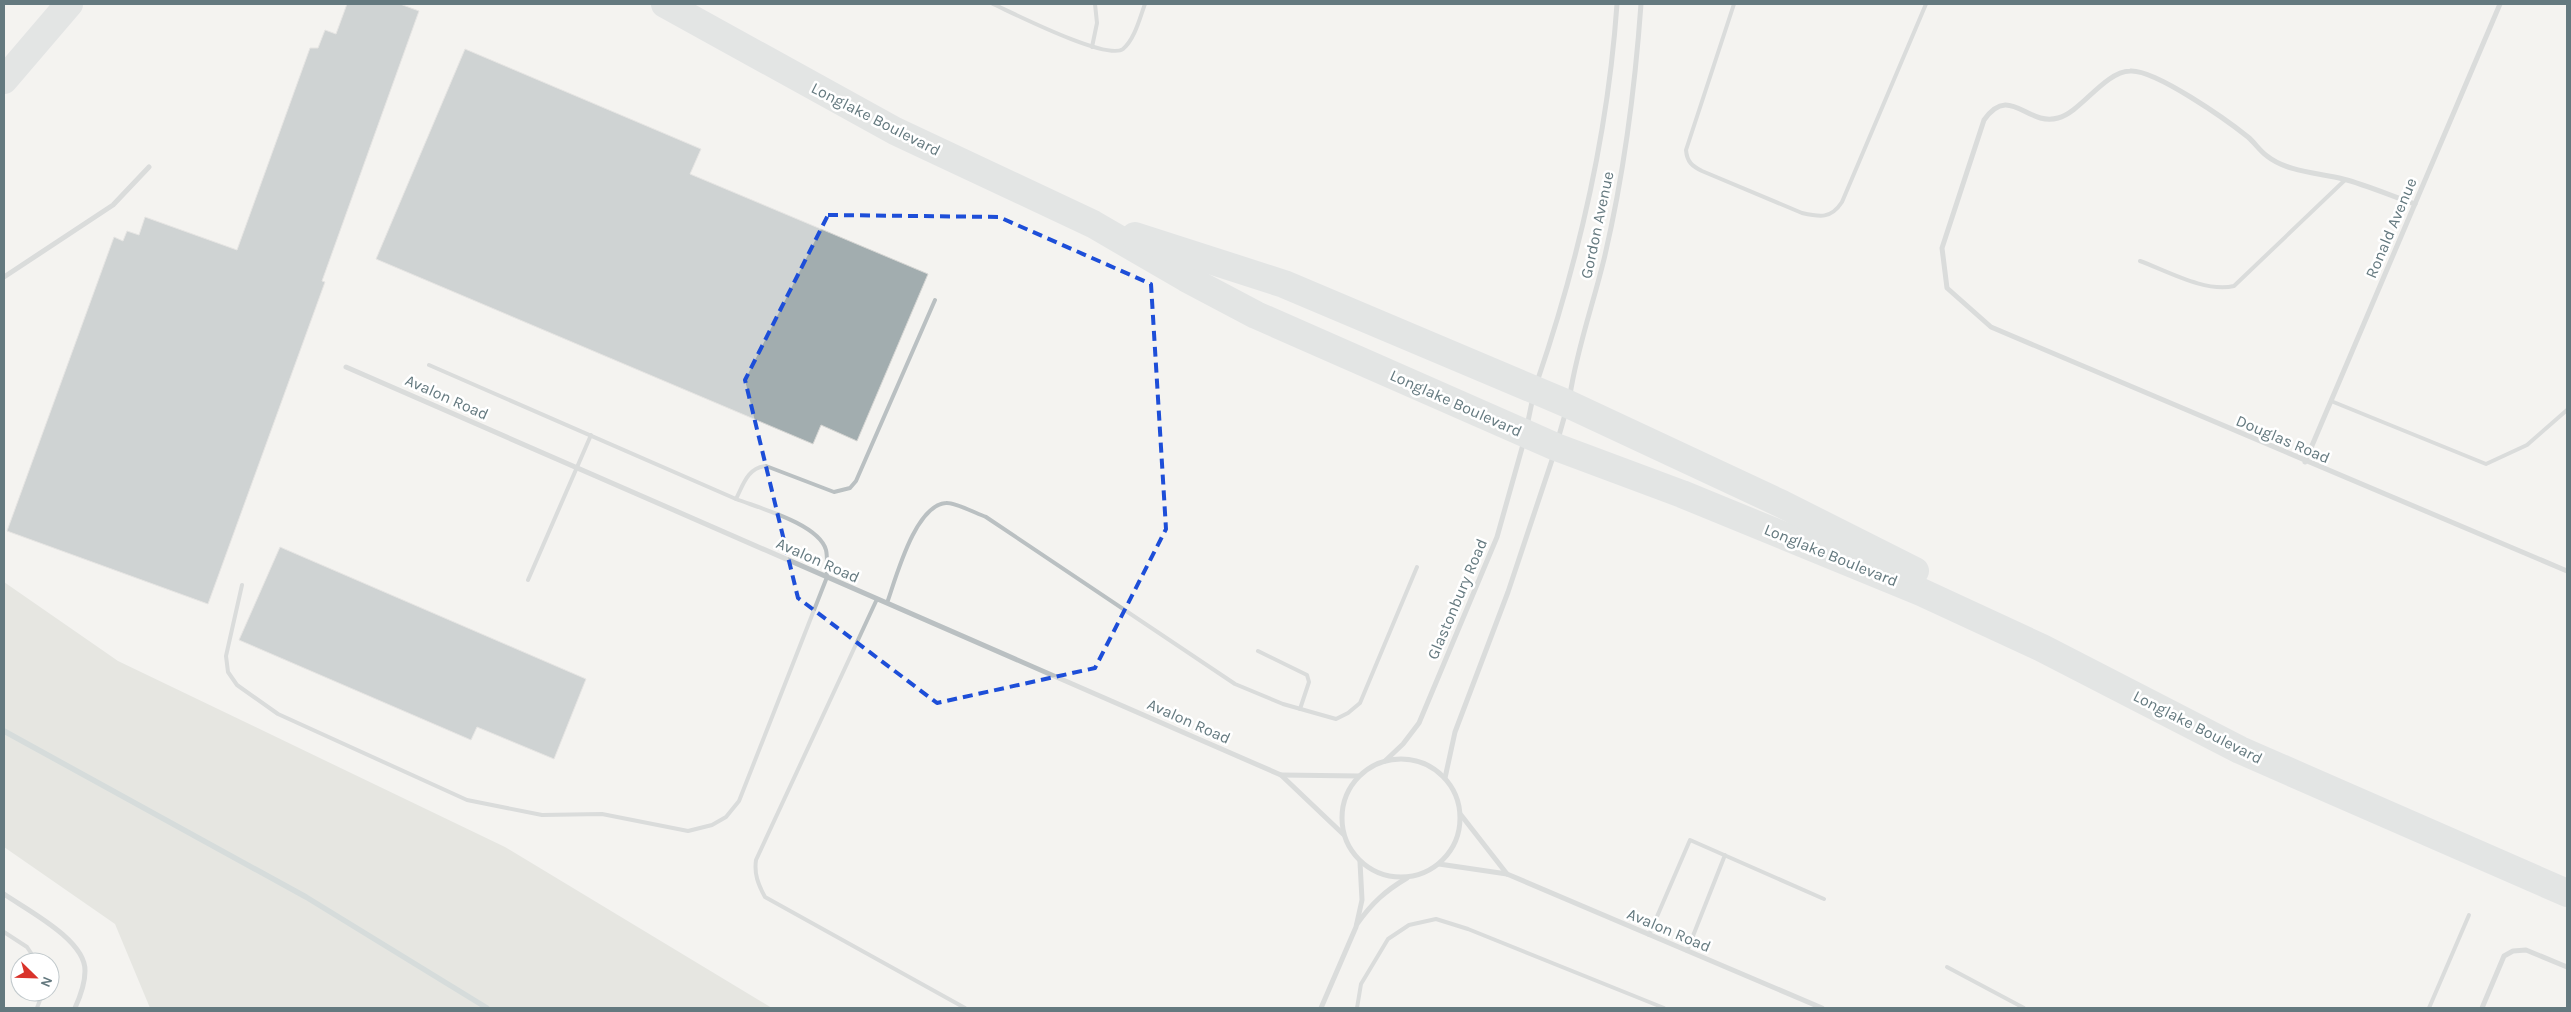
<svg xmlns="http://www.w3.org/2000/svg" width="2571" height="1012" font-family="Karla,sans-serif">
  <rect width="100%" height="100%" fill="#f4f3f0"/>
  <polygon fill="#d4d8cf" points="4,582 118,661 505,847 772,1008 150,1008 115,924 4,847"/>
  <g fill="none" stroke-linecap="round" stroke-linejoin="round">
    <polyline stroke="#b1c1c2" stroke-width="5.5" points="4,731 306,897 487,1008"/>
  </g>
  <g fill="#a2adaf" stroke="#d5d5d3">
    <polygon points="347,4 400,4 419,11 322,281 325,282 208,604 7,531 114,237 123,241 127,231 139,235 145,217 237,250 310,48 318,48 325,30 336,34"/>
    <polygon points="465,49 701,149 690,174 928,274 857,441 821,425 813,444 376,259"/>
    <polygon points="280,547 586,679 554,759 477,727 471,740 239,640"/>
  </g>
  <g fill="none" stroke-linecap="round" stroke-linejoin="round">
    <g stroke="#bac0c2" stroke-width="4">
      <path d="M 993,4 C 1013,13 1107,61 1123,49 C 1135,39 1140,17 1145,4"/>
      <path d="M 1734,4 L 1686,150 C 1687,162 1692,166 1702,171 L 1802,213 C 1820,217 1831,219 1842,202 L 1926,4"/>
      <polyline points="1092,47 1097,23 1095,4"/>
      <path d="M 2140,261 C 2167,271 2206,293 2234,286 L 2345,180"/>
      <polyline points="429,365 736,499"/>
      <polyline points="2331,401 2486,464 2527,445 2567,410"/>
      <polyline points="528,580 591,435"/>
      <path d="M 242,585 L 226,656 L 228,672 L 237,685 L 278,714 L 467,800 L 542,815 L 602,814 L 688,831 L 712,825 L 726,817 L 739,801 L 827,577 C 826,569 828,558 826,550 C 819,524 759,508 736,499 C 743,485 748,467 766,466 L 834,492 L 850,488 L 856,481 L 935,300"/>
      <path d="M 877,599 L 756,860 C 754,874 758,884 765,897 L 965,1008"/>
      <path d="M 887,603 C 896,578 915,505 946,503 C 955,502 977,514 986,517 L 1235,684 L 1283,704 L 1336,719 L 1348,713 L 1360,703 L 1417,567"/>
      <polyline points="1258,651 1307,675 1309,682 1300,709"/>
      <polyline points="4,932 27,947 37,962"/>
      <polyline points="1649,935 1690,840 1824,899"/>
      <polyline points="1687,951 1725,855"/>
      <polyline points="1947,967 2024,1008"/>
      <polyline points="37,1008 43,992"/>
      <polyline points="1357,1008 1361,984 1388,939 1409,925 1436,919 1468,929 1664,1008"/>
      <polyline points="2429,1008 2469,915"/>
    </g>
    <g stroke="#bac0c2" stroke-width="5">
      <path d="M 2415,204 C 2391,196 2367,185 2343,179 C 2319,173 2287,172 2267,156 C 2260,151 2255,143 2248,137 C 2228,121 2155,69 2130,71 C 2104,72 2081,112 2058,118 C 2027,127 2010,83 1984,120 L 1942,248 L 1947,288 L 1991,327 L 2567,571"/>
      <polyline points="4,277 113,205 149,167"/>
      <polyline points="346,367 1281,775 1343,834"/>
      <path d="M 1537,382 C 1579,259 1608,133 1617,4"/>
      <path d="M 1570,395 C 1577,348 1594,302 1605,255 C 1624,173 1635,88 1641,4"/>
      <polyline points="1527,426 1533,397"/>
      <polyline points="1558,439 1566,411"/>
      <polyline points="2305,462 2500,4"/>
      <circle cx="1401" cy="818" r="59"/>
      <polyline points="1385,761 1403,744 1419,723 1497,537 1524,441"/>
      <polyline points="1281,775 1359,776"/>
      <polyline points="1445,778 1455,732 1508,592 1554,454"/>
      <polyline points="1461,815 1507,874"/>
      <polyline points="1439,864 1507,874 1822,1008"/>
      <path d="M 4,894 C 27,910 86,940 85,971 C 85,984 80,997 75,1008"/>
      <path d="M 1357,924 C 1372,903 1385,891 1407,878"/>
      <polyline points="1321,1008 1356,927 1362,900 1360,862"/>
      <polyline points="2482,1008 2504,956 2513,951 2526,950 2567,967"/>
    </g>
    <g stroke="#ced5d6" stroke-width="28">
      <polyline points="665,4 895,131 1093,224 1186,278 1256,315 1556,447 1682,494 1921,592 2042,648 2240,750 2567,893"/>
      <polyline points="1135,236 1284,284 1568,404 1782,504 1915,571"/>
    </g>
    <polyline stroke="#ced5d6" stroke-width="28" points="4,80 69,4"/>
  </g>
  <path d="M0 0H2571V1012H0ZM 828,215 L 999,217 L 1151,284 L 1166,529 L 1095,668 L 937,703 L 798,598 L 745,380 Z" fill="#f4f3f0" fill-opacity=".55" fill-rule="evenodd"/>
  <path fill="none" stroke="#1d4ed8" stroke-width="4" stroke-dasharray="10 6" stroke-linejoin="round" d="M 828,215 L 999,217 L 1151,284 L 1166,529 L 1095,668 L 937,703 L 798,598 L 745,380 Z"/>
  <g text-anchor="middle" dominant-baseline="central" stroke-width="5" stroke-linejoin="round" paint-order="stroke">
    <g font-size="16" fill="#64797f" stroke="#fff">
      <text transform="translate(876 119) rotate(27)">Longlake Boulevard</text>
      <text transform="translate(1597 225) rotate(-78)">Gordon Avenue</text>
      <text transform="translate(2391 228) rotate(-67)">Ronald Avenue</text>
      <text transform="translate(447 397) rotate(24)">Avalon Road</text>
      <text transform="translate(1456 403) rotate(24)">Longlake Boulevard</text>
      <text transform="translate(2283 439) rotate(23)">Douglas Road</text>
      <text transform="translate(1831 555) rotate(22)">Longlake Boulevard</text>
      <text transform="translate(818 560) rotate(24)">Avalon Road</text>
      <text transform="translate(1457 599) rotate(-67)">Glastonbury Road</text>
      <text transform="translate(1189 721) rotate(24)">Avalon Road</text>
      <text transform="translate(2198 727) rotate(27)">Longlake Boulevard</text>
      <text transform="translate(1669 930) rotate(23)">Avalon Road</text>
    </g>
  </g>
  <rect width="2571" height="1012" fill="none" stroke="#64797f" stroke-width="10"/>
  <g transform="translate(35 977) rotate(113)"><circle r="24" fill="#ffffff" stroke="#c1c9cc"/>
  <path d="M0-4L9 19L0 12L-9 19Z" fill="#d9332b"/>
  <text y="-8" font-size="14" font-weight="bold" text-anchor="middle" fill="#64797f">N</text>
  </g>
</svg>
